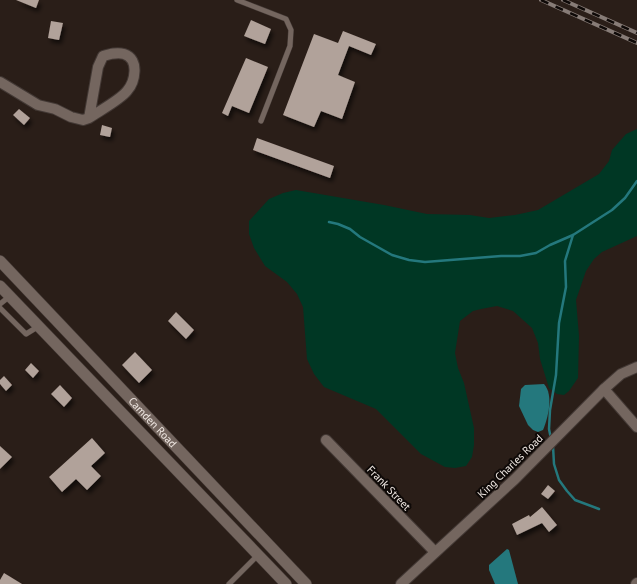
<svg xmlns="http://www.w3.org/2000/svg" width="637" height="584" font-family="'PT Sans',sans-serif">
  <defs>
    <filter id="shadow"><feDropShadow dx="2.5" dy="4" stdDeviation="2" flood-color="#0009"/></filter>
  </defs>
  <rect width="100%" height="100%" fill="#2a1e18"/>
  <polygon fill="#003724" points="637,129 637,236 602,252 594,259 586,271 576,300 579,336 578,378 569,391 564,395 557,394 549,388 540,359 538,343 532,328 513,311 497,306 481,309 473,311 460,321 455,353 458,368 464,383 474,428 474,445 472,457 466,466 455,468 445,467 421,454 376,409 324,387 314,374 307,359 303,307 297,294 287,282 265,266 254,248 249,234 249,221 269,199 283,193 296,190 384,205 427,214 470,215 489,218 515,215 538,210 599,174 609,161 612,150 626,134"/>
  <g fill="#24787d">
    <path d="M 544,384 C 554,395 548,418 543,430 L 538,432 L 533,430 L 528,425 L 519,406 L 521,389 L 525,385 Z"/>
    <polygon points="507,549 509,550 518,584 495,584 489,570 489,565"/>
  </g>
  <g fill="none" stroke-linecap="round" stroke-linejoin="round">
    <g stroke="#24787d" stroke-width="2.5">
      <polyline points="329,222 338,224 350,229 360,237 392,255 409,260 425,262 501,256 520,256 536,253 550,245 573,235 612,210 625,198 637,181"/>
      <polyline points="551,439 549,429 550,410 556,375 559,323 566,287 565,261 573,235"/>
      <polyline points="553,446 554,464 559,480 567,491 575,500 599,509"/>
    </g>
  </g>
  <g fill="#b1a29a" filter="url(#shadow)">
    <polygon points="16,0 39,0 36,8"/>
    <polygon points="251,20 271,29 265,44 244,36"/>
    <polygon points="51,21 63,23 59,40 48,38"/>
    <polygon points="343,31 376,44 371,55 349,46 338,75 355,82 342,119 321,111 314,127 283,115 314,34 338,43"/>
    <polygon points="246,58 268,67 249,113 232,106 228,116 222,113"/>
    <polygon points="19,109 30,118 24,125 13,115"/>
    <polygon points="102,125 112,128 110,137 100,135"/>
    <polygon points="257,138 334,166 330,178 253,150"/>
    <polygon points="176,312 194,330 186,339 168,321"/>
    <polygon points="135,352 152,370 139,383 122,365"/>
    <polygon points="31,363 39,371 33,378 25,370"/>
    <polygon points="4,376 12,385 6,391 0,384 0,380"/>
    <polygon points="60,385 72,398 64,407 51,394"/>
    <polygon points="92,438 105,453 91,466 101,476 87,490 76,479 62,492 49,477"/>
    <polygon points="0,446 12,457 0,469"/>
    <polygon points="548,485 555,491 548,499 541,494"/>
    <polygon points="542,507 557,525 549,532 542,523 517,535 512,524 529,515 530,517"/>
    <polygon points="4,573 22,584 0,584 0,580"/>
  </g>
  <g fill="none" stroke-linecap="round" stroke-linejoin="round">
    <defs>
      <g id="service">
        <polyline points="237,0 286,19 291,30 290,46 261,121"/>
        <polyline points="0,304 10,296"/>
        <polyline points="0,308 26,334 39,326"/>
        <polyline points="229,584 258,555"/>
      </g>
      <g id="minor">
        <path d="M 0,82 L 38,105 L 55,109 L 71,117 L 83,120 L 89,118 C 99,111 120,100 127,91 C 135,82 140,59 124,54 C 117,52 110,54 103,56 L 98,67 L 89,118"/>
        <polyline points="604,389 637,427"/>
        <polyline points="326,440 435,552"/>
        <polyline points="401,584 515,479 604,389 621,374 637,367"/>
        <polyline points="636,584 637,583"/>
      </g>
      <g id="secondary">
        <path id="s1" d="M 0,261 L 306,584"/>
        <polyline points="0,286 286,584"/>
      </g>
    </defs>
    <use href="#service" stroke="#433935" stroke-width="6"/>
    <use href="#minor" stroke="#433935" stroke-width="12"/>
    <use href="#secondary" stroke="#433935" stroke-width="12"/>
    <use href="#service" stroke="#74665f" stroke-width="5"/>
    <use href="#minor" stroke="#74665f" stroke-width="10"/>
    <use href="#secondary" stroke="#74665f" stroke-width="11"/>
    <defs>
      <g id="rail">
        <polyline points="541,0 637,43"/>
        <polyline points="563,0 637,33"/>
      </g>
    </defs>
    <use href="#rail" stroke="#877c77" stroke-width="4"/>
    <use href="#rail" stroke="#0e0907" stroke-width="2.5" stroke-dasharray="8" stroke-linecap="butt"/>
  </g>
  <g text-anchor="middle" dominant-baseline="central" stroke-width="4" stroke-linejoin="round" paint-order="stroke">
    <g font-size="11" fill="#f0e8e3" stroke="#0e0907">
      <text stroke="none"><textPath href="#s1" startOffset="222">Camden Road</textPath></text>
      <text transform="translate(510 466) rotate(-44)">King Charles Road</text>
      <text transform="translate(389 488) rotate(46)">Frank Street</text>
    </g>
  </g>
</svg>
